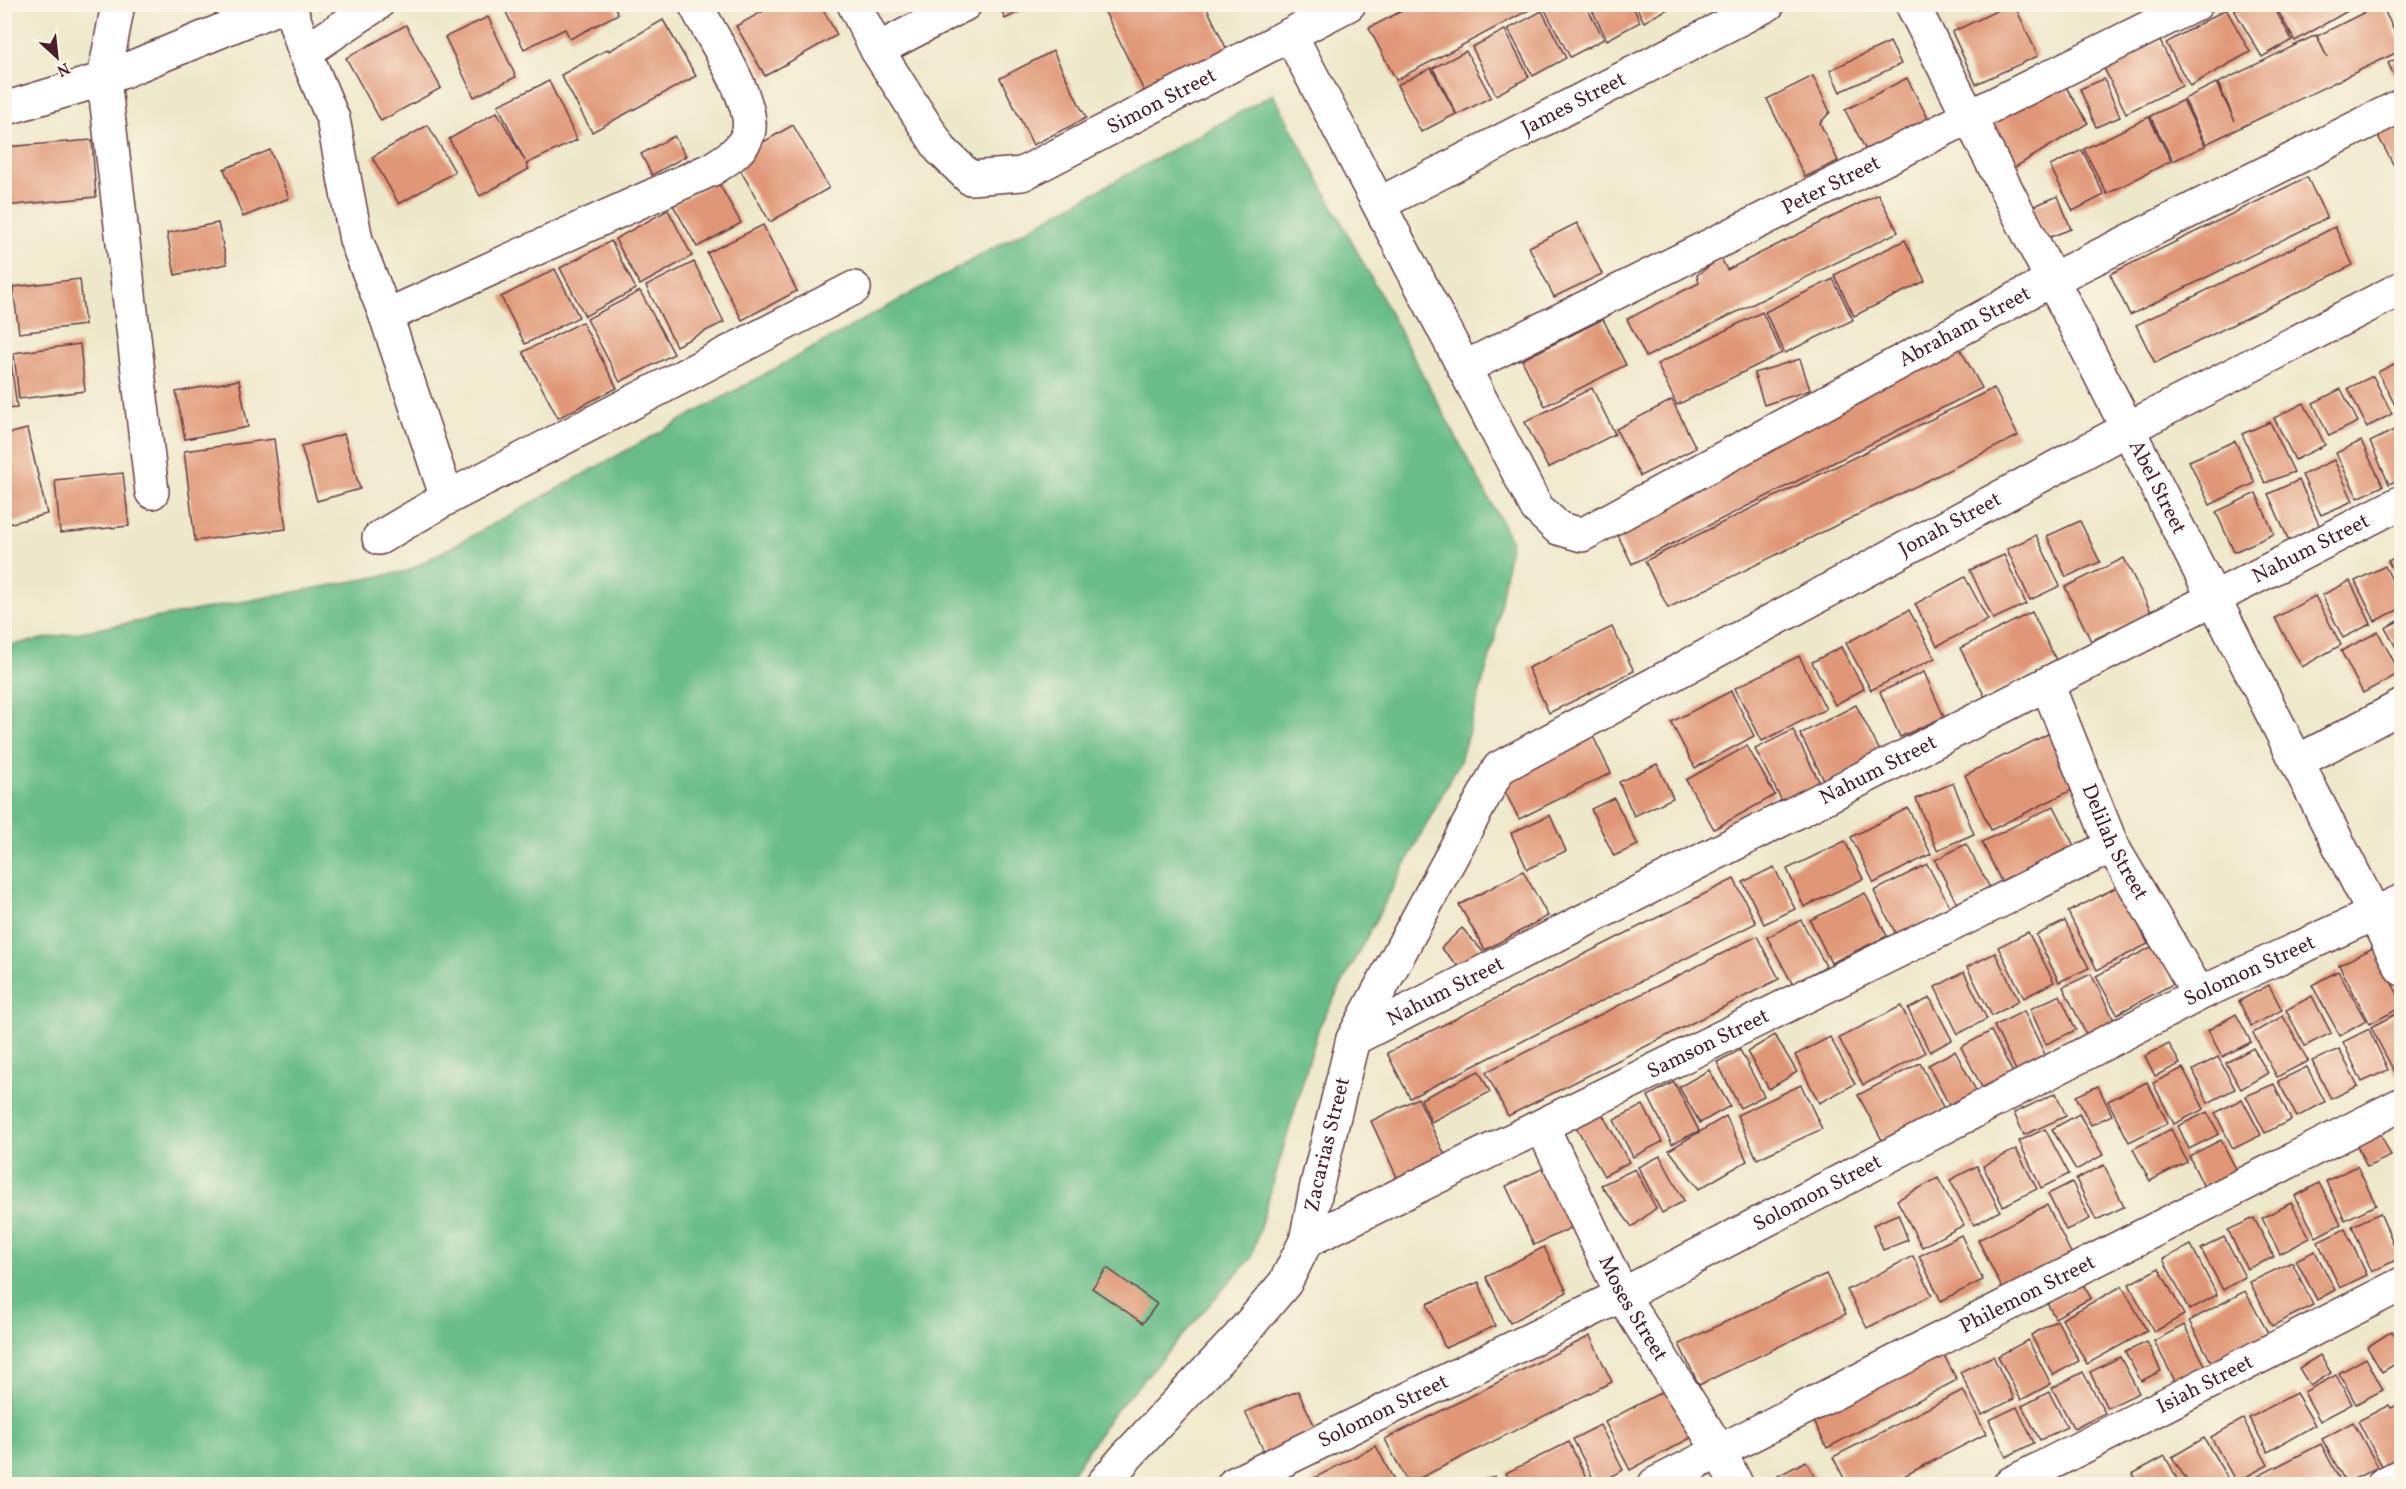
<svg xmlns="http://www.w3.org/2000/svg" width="2406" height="1489" font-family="Vollkorn,serif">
  <rect width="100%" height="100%" fill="#fcf5e5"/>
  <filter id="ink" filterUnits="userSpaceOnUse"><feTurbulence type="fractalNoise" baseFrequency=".0167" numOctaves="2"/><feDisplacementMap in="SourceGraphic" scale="12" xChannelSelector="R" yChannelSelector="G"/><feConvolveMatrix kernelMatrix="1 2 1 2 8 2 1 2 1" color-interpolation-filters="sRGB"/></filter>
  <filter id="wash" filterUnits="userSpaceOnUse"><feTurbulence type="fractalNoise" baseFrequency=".008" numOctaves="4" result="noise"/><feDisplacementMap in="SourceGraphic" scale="24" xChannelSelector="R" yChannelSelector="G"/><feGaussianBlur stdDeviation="1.35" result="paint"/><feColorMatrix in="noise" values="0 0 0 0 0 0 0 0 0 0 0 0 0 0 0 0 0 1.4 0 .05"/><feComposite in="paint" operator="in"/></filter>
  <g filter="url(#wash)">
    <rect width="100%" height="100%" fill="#eee8cb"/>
    <polygon fill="#6bbd8a" stroke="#5a6e5a" stroke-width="1.5" points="1273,94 1511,540 1494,643 1460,761 1319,1027 1251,1258 1111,1416 1065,1484 5,1484 5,646 408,571"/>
    <g id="blocks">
      <g fill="#e09777">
        <rect x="4" y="4" width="6" height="34"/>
        <polygon points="502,4 613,4 618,14 570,39 565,29 524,49"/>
        <polygon points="758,4 820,4 837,35 765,76 736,26 762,12"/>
        <polygon points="999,4 1034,4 1005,19"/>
        <polygon points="1101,4 1205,4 1227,50 1144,91"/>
        <polygon points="1415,4 1531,4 1533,8 1396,80 1369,28"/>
        <polygon points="1555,4 1585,4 1604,39 1570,57 1545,10"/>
        <polygon points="1589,4 1632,4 1640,22 1607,40"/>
        <polygon points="1635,4 1677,4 1644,22"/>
        <polygon points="2011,4 2014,4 2038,56 1976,84 1952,32"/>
        <polygon points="2244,4 2272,4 2292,40 2262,57 2234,10"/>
        <polygon points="2274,4 2360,4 2295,41"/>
        <polygon points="2381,4 2402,46 2402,50 2206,144 2184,99 2216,83 2235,121 2218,83 2316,35 2327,57 2317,36"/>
        <polygon points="2226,9 2250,52 2190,86 2166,43"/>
        <polygon points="1542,11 1566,58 1533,76 1508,29"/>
        <polygon points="488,17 516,77 474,97 445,37"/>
        <polygon points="663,20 696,76 592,132 561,75 608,49 609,51"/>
        <polygon points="406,25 441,88 381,121 346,58"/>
        <polygon points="1505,30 1529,77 1496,95 1472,47"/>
        <polygon points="2160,41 2182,86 2126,113 2104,68"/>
        <polygon points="1890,42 1901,64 1840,92 1830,70"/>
        <polygon points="1053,51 1086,118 1033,145 1000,78"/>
        <polygon points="1466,51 1491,97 1457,115 1433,68"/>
        <polygon points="2402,56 2402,91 2388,63"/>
        <polygon points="1431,68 1456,114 1421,132 1397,85"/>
        <polygon points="1813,76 1830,112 1820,123 1838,161 1805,177 1767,99"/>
        <polygon points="1907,78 1932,126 1870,158 1845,110"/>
        <polygon points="2061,79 2088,123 2012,169 1986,125"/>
        <polygon points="2104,79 2120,117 2096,127 2080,89"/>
        <polygon points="549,81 577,140 526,164 529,169 480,196 449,139 497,112 525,161 498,105"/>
        <polygon points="2183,100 2205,146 2173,161 2150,116"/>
        <polygon points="2149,117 2171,161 2107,194 2084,149"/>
        <polygon points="2402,123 2402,174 2399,175 2378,136"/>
        <polygon points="428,125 455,172 399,204 372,157"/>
        <polygon points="793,125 829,188 770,222 734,159"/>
        <polygon points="674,136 686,156 652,175 641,154"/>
        <polygon points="92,140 96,197 4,206 4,147"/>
        <polygon points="270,150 289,198 243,217 224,169"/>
        <polygon points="2082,150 2104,195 2073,211 2050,166"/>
        <polygon points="2307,177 2327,218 2130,315 2110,274"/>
        <polygon points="717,180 741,223 697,247 673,205"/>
        <polygon points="1878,194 1898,232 1646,357 1627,319 1699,283 1697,275 1721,258 1727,270"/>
        <polygon points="2058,196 2071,229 2045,239 2032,207"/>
        <polygon points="668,210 692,256 640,285 615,239"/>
        <polygon points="218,223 227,264 175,275 167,233"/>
        <polygon points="1577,223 1602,274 1554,297 1529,247"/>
        <polygon points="763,225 797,291 742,320 707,253"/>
        <polygon points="2335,227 2353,265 2155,363 2136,325"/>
        <polygon points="1905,240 1925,281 1854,316 1834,275"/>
        <polygon points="611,241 636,289 585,316 560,268"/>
        <polygon points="694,262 724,322 676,346 646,286"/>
        <polygon points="555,269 579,317 525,344 501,297"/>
        <polygon points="80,279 85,325 19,333 13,287"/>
        <polygon points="1833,279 1853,320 1785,353 1765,312"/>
        <polygon points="640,291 674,354 620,382 587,319"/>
        <polygon points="1762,312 1782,353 1677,405 1657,364"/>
        <polygon points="1603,319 1626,365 1545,406 1522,360"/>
        <polygon points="582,322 617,388 558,418 523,352"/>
        <polygon points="80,344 85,391 19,399 14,353"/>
        <polygon points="1959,347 1982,388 1632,564 1611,521"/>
        <polygon points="4,354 10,354 17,408 4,409"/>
        <polygon points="1800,359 1810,390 1764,405 1754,373"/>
        <polygon points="2402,360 2402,409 2398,411 2378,372"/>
        <polygon points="2373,376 2392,414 2367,427 2348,388"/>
        <polygon points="239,380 248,427 185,439 176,392"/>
        <polygon points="1592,388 1615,434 1548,468 1525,422"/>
        <polygon points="1994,388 2018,436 1668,608 1645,561"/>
        <polygon points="2341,389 2358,422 2329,436 2313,403"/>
        <polygon points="1672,400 1696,448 1640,476 1616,429"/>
        <polygon points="2304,403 2325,445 2295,460 2274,418"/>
        <polygon points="2270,422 2294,472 2265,483 2242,434"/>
        <polygon points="2400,427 2402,478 2389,484 2370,442"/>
        <polygon points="27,429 47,514 4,525 4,435"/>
        <polygon points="344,434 360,489 317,501 301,446"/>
        <polygon points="274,439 286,529 195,541 184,451"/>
        <polygon points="2235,441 2255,483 2210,505 2189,461"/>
        <polygon points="2361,441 2383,486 2358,498 2336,453"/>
        <polygon points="2334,460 2353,501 2321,515 2302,475"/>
        <polygon points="123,473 129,526 60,533 55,480"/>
        <polygon points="2299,480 2320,527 2289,541 2268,494"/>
        <polygon points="2256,493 2274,534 2234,552 2216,512"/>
        <polygon points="2080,521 2100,562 2066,577 2047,536"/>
        <polygon points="2036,535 2060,586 2030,600 2007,549"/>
        <polygon points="2402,554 2402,587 2388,561"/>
        <polygon points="2004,555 2026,604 1993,619 1970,570"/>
        <polygon points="2124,558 2151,612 2091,641 2065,587"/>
        <polygon points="2385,566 2402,600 2402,608 2375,621 2355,581"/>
        <polygon points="1965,577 1988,620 1937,646 1915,604"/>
        <polygon points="2350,581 2371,624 2343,638 2322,595"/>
        <polygon points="2315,596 2341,645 2302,667 2275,618"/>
        <polygon points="1909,610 1935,658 1871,690 1846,643"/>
        <polygon points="2032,612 2056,660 1985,697 1960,648"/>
        <polygon points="2402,619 2402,658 2385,628"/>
        <polygon points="1612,627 1634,671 1549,713 1528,668"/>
        <polygon points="2378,632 2400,673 2363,693 2341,651"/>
        <polygon points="1841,647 1864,689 1835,705 1812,662"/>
        <polygon points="1799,656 1826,709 1762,741 1735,688"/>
        <polygon points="1924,672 1944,717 1900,737 1880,692"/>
        <polygon points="1731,691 1754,736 1695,768 1671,722"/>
        <polygon points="1856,705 1882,755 1826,784 1800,734"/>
        <polygon points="1589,728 1611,773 1519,819 1496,774"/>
        <polygon points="1793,730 1820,783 1783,803 1755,749"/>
        <polygon points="2050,733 2076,788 1991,830 1965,775"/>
        <polygon points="1747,746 1775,795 1714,829 1686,780"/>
        <polygon points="1657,764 1673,798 1634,816 1619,782"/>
        <polygon points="1953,783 1974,834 1937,850 1916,799"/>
        <polygon points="1614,798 1638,845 1614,856 1591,809"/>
        <polygon points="2054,806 2074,846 2001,881 1982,842"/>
        <polygon points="1908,808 1931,854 1874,883 1851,837"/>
        <polygon points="1550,815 1566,851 1527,869 1511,833"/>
        <polygon points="1845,841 1863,879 1804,907 1787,869"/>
        <polygon points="1966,844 1990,888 1957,904 1935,860"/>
        <polygon points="1927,864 1951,909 1897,936 1874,891"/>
        <polygon points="1774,867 1795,909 1764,924 1743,882"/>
        <polygon points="1523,871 1548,916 1485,950 1459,905"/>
        <polygon points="1734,879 1756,923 1410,1098 1387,1053"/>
        <polygon points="2119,886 2148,944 2097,970 2068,912"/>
        <polygon points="1865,893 1887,936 1831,963 1810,920"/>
        <polygon points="1801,920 1826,966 1793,985 1767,937"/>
        <polygon points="2065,921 2089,968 2059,982 2036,935"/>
        <polygon points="1462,928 1484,953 1464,972 1441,948"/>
        <polygon points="2028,932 2054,982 2024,998 1998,947"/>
        <polygon points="1757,936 1779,979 1508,1116 1486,1072"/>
        <polygon points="2153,946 2173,984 2117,1014 2096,976"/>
        <polygon points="2373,948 2402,1002 2402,1007 2370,1024 2339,965"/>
        <polygon points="1995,953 2019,1001 1992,1016 1967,967"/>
        <polygon points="2338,971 2366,1021 2340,1036 2312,985"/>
        <polygon points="1964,972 1987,1019 1958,1034 1935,987"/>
        <polygon points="2091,974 2115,1022 2087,1036 2063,987"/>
        <polygon points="2269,985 2282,1010 2251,1026 2239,1001"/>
        <polygon points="2060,995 2076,1030 2046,1044 2030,1009"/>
        <polygon points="2312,996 2331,1033 2305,1046 2286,1010"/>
        <polygon points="1930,998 1952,1040 1930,1052 1908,1009"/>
        <polygon points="1901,1006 1925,1053 1863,1085 1839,1038"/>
        <polygon points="2024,1011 2047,1059 2018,1074 1994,1026"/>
        <polygon points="2402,1011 2402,1074 2397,1077 2371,1027"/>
        <polygon points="2236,1014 2251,1042 2222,1057 2208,1030"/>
        <polygon points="2283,1016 2308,1061 2277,1077 2253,1033"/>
        <polygon points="2369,1029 2388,1070 2362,1082 2343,1042"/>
        <polygon points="1991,1031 2014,1075 1984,1091 1961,1047"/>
        <polygon points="1775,1035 1797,1072 1769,1089 1747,1052"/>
        <polygon points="1830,1037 1855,1084 1819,1103 1795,1055"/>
        <polygon points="2169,1044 2180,1064 2155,1076 2145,1056"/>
        <polygon points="2253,1048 2268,1073 2241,1089 2226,1063"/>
        <polygon points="2339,1049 2358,1086 2331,1099 2312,1061"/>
        <polygon points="1740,1050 1764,1096 1740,1108 1717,1062"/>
        <polygon points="1955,1051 1980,1098 1953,1112 1928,1065"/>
        <polygon points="2218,1057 2235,1089 2208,1103 2193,1070"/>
        <polygon points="1920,1063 1944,1109 1882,1140 1858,1095"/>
        <polygon points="2307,1067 2325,1102 2297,1117 2278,1081"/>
        <polygon points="2183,1068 2204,1109 2174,1124 2153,1083"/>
        <polygon points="1709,1070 1730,1106 1700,1123 1679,1087"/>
        <polygon points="1479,1071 1490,1092 1431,1122 1421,1099"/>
        <polygon points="1674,1082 1699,1131 1672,1144 1648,1096"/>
        <polygon points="2147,1082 2168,1123 2129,1142 2108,1101"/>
        <polygon points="2274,1084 2291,1120 2265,1133 2246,1096"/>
        <polygon points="1801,1085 1822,1129 1757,1159 1737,1115"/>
        <polygon points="2098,1086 2112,1115 2091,1125 2076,1096"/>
        <polygon points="2056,1093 2066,1116 2024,1135 2014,1113"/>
        <polygon points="1418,1098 1450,1166 1402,1188 1371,1121"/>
        <polygon points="2242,1099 2261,1135 2233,1149 2215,1113"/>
        <polygon points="1643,1105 1662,1142 1633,1157 1614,1120"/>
        <polygon points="1600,1110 1629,1162 1604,1176 1575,1125"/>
        <polygon points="2207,1112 2219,1134 2189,1149 2178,1126"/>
        <polygon points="2079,1114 2103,1155 2076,1170 2052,1129"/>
        <polygon points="1726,1116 1747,1161 1699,1189 1669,1150"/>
        <polygon points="2377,1126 2391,1156 2367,1167 2353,1137"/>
        <polygon points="2045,1129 2069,1174 2041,1188 2019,1141"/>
        <polygon points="2171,1129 2187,1162 2150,1181 2133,1149"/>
        <polygon points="2221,1140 2237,1171 2204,1187 2189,1156"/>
        <polygon points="2016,1149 2037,1189 2003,1206 1983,1166"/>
        <polygon points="1660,1156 1684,1201 1662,1213 1638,1167"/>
        <polygon points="2104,1165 2124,1207 2096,1220 2076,1179"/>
        <polygon points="1977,1166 2000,1211 1974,1225 1950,1180"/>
        <polygon points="2357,1166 2376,1205 2345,1220 2326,1181"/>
        <polygon points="1546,1167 1575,1226 1534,1245 1506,1186"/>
        <polygon points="1635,1169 1656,1208 1632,1227 1601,1185"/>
        <polygon points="1938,1178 1964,1225 1922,1247 1897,1200"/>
        <polygon points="2072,1182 2090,1219 2066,1230 2048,1194"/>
        <polygon points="2319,1183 2341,1224 2316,1237 2295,1196"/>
        <polygon points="2291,1203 2310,1238 2280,1254 2262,1218"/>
        <polygon points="2047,1205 2072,1255 2003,1290 1978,1240"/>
        <polygon points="2380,1213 2400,1258 2372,1272 2352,1226"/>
        <polygon points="1898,1214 1908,1240 1883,1250 1873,1225"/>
        <polygon points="2254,1218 2274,1257 2247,1269 2228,1230"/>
        <polygon points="2345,1229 2367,1275 2340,1288 2318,1242"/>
        <polygon points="1961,1235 1983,1280 1941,1301 1919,1256"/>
        <polygon points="2224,1237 2245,1277 2223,1290 2201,1249"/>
        <polygon points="2191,1245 2217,1295 2189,1310 2163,1259"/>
        <polygon points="1544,1247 1567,1292 1510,1323 1486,1277"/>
        <polygon points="2315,1251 2335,1290 2317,1300 2296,1260"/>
        <polygon points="1913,1256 1932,1295 1867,1328 1847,1290"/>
        <polygon points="2292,1262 2313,1305 2272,1326 2250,1282"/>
        <polygon points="1107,1268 1157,1304 1143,1323 1092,1288"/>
        <polygon points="2159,1268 2184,1315 2154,1332 2129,1284"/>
        <polygon points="1826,1274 1846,1314 1699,1385 1679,1344"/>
        <polygon points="1479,1282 1495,1326 1445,1348 1427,1304"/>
        <polygon points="2082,1283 2091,1298 2055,1318 2047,1303"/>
        <polygon points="2122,1286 2147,1331 2087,1364 2062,1319"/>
        <polygon points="2245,1291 2268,1333 2212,1363 2189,1321"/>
        <polygon points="2057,1320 2079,1361 2053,1375 2031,1335"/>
        <polygon points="2184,1325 2206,1367 2176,1383 2154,1341"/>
        <polygon points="2392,1331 2402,1345 2402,1360 2382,1372 2367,1347"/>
        <polygon points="1590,1336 1612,1382 1408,1484 1385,1439"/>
        <polygon points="2028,1340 2051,1384 2021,1400 1998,1356"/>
        <polygon points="2147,1342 2161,1371 2141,1381 2125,1352"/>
        <polygon points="1939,1346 1957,1380 1827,1448 1810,1413"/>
        <polygon points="2320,1355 2331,1373 2310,1386 2299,1368"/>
        <polygon points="1993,1356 2014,1399 1982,1415 1960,1372"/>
        <polygon points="2120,1357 2139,1393 2107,1408 2090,1372"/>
        <polygon points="2366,1358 2383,1390 2356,1404 2339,1373"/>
        <polygon points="2083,1372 2105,1413 2074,1429 2052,1388"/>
        <polygon points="2336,1375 2352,1404 2320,1421 2304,1392"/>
        <polygon points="1673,1386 1698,1434 1630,1470 1605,1422"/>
        <polygon points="1963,1390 1986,1434 1888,1484 1847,1484 1833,1457"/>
        <polygon points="1298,1391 1317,1431 1266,1455 1245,1412"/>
        <polygon points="2049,1392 2067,1427 2040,1440 2022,1406"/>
        <polygon points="2296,1393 2315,1425 2268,1452 2249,1418"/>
        <polygon points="2402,1403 2402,1456 2382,1466 2358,1421 2389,1405 2391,1408"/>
        <polygon points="2017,1407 2034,1443 2006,1457 1989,1420"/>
        <polygon points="2243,1419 2268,1465 2236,1482 2211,1437"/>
        <polygon points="2353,1422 2378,1467 2346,1483 2322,1439"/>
        <polygon points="1600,1425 1623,1470 1596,1484 1573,1439"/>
        <polygon points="2204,1438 2228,1479 2220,1484 2189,1484 2172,1457"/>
        <polygon points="1569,1442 1589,1484 1511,1484 1506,1473"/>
        <polygon points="2321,1444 2342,1484 2263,1484 2258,1476"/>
        <polygon points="1376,1446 1396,1484 1314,1484 1312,1479"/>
        <polygon points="2165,1456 2180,1484 2138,1484 2132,1474"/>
        <polygon points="1806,1461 1819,1484 1763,1484"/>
        <polygon points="1495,1476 1499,1484 1477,1484"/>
      </g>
    </g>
  </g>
  <g filter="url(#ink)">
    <use href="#blocks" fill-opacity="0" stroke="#633d43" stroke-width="1.5"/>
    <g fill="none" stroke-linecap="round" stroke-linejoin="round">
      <defs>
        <g id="minor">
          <polyline points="118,4 104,79 152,492"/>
          <polyline points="289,4 305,52 333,119 356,240 386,316 447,498"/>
          <path id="s1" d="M 854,4 L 877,50 L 941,150 L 970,178 L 1022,174 L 1349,4"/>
          <path id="s2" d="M 1912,4 L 2402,969"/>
          <path id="s3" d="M 1291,36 L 1537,508 L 1558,528 L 1582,535 L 2051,280 L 2402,105"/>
          <polyline points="877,50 965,4"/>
          <polyline points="305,52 377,4"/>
          <polyline points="4,109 104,79 286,4"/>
          <path id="s4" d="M 1379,204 L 1768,4"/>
          <path d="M 386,316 L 712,169 C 726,160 742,151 748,134 C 758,105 709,32 695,4"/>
          <path id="s5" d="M 1464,368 L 2196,4"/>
          <polyline points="379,538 447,498 854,288"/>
          <path id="s6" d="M 2047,684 L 2112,846 L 2199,994"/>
          <polyline points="2297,762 2402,706"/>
          <path id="s7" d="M 1353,1039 L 2402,502"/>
          <path id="s8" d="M 1542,1126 L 1622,1295 L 1720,1452 L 1736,1484"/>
          <path id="s9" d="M 1306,1241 L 2112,846"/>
          <path id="s10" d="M 1103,1484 L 1127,1456 L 1239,1337 L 1285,1283 L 1306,1241 L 1317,1185 L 1353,1039 L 1499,768 L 2127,429 L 2402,288"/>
          <path id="s11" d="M 1234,1484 L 1622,1295 L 2199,994 L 2402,901"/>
          <path id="s12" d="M 1655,1484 L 2402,1104"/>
          <path id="s13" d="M 2010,1484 L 2402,1284"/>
          <polyline points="2384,1484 2402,1475"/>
        </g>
      </defs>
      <use href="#minor" stroke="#633d43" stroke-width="36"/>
      <use href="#minor" stroke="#fff" stroke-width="33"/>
    </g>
  </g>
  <g text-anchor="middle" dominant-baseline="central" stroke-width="6" stroke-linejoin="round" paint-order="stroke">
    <g font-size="21" fill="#4a1f2b" stroke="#fcf5e5">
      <text stroke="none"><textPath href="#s1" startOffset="420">Simon Street</textPath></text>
      <text stroke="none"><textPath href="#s4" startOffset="219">James Street</textPath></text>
      <text stroke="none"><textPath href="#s5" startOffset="410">Peter Street</textPath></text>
      <text stroke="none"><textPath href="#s3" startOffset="1022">Abraham Street</textPath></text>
      <text stroke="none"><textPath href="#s2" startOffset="542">Abel Street</textPath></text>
      <text stroke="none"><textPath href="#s10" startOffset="1346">Jonah Street</textPath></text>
      <text stroke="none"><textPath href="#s7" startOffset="1076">Nahum Street</textPath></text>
      <text stroke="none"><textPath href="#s7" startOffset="590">Nahum Street</textPath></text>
      <text stroke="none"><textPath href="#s6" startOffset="172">Delilah Street</textPath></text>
      <text stroke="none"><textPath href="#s11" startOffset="1138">Solomon Street</textPath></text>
      <text stroke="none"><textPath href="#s7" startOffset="104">Nahum Street</textPath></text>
      <text stroke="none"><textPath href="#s9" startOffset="448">Samson Street</textPath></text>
      <text stroke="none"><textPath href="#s10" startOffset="417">Zacarias Street</textPath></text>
      <text stroke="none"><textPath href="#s11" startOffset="652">Solomon Street</textPath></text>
      <text stroke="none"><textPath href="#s12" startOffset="418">Philemon Street</textPath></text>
      <text stroke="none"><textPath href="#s8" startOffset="204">Moses Street</textPath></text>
      <text stroke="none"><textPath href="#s13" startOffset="219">Isiah Street</textPath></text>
      <text stroke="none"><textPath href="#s11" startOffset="166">Solomon Street</textPath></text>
    </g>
  </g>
  <rect width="2406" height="1489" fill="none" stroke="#fcf5e5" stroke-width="24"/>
  <g transform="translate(57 57) rotate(153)" stroke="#fcf5e5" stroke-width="4.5" paint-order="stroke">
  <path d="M0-4.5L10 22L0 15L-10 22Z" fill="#4a1f2b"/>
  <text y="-9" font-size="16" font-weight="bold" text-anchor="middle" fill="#4a1f2b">N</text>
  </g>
</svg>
